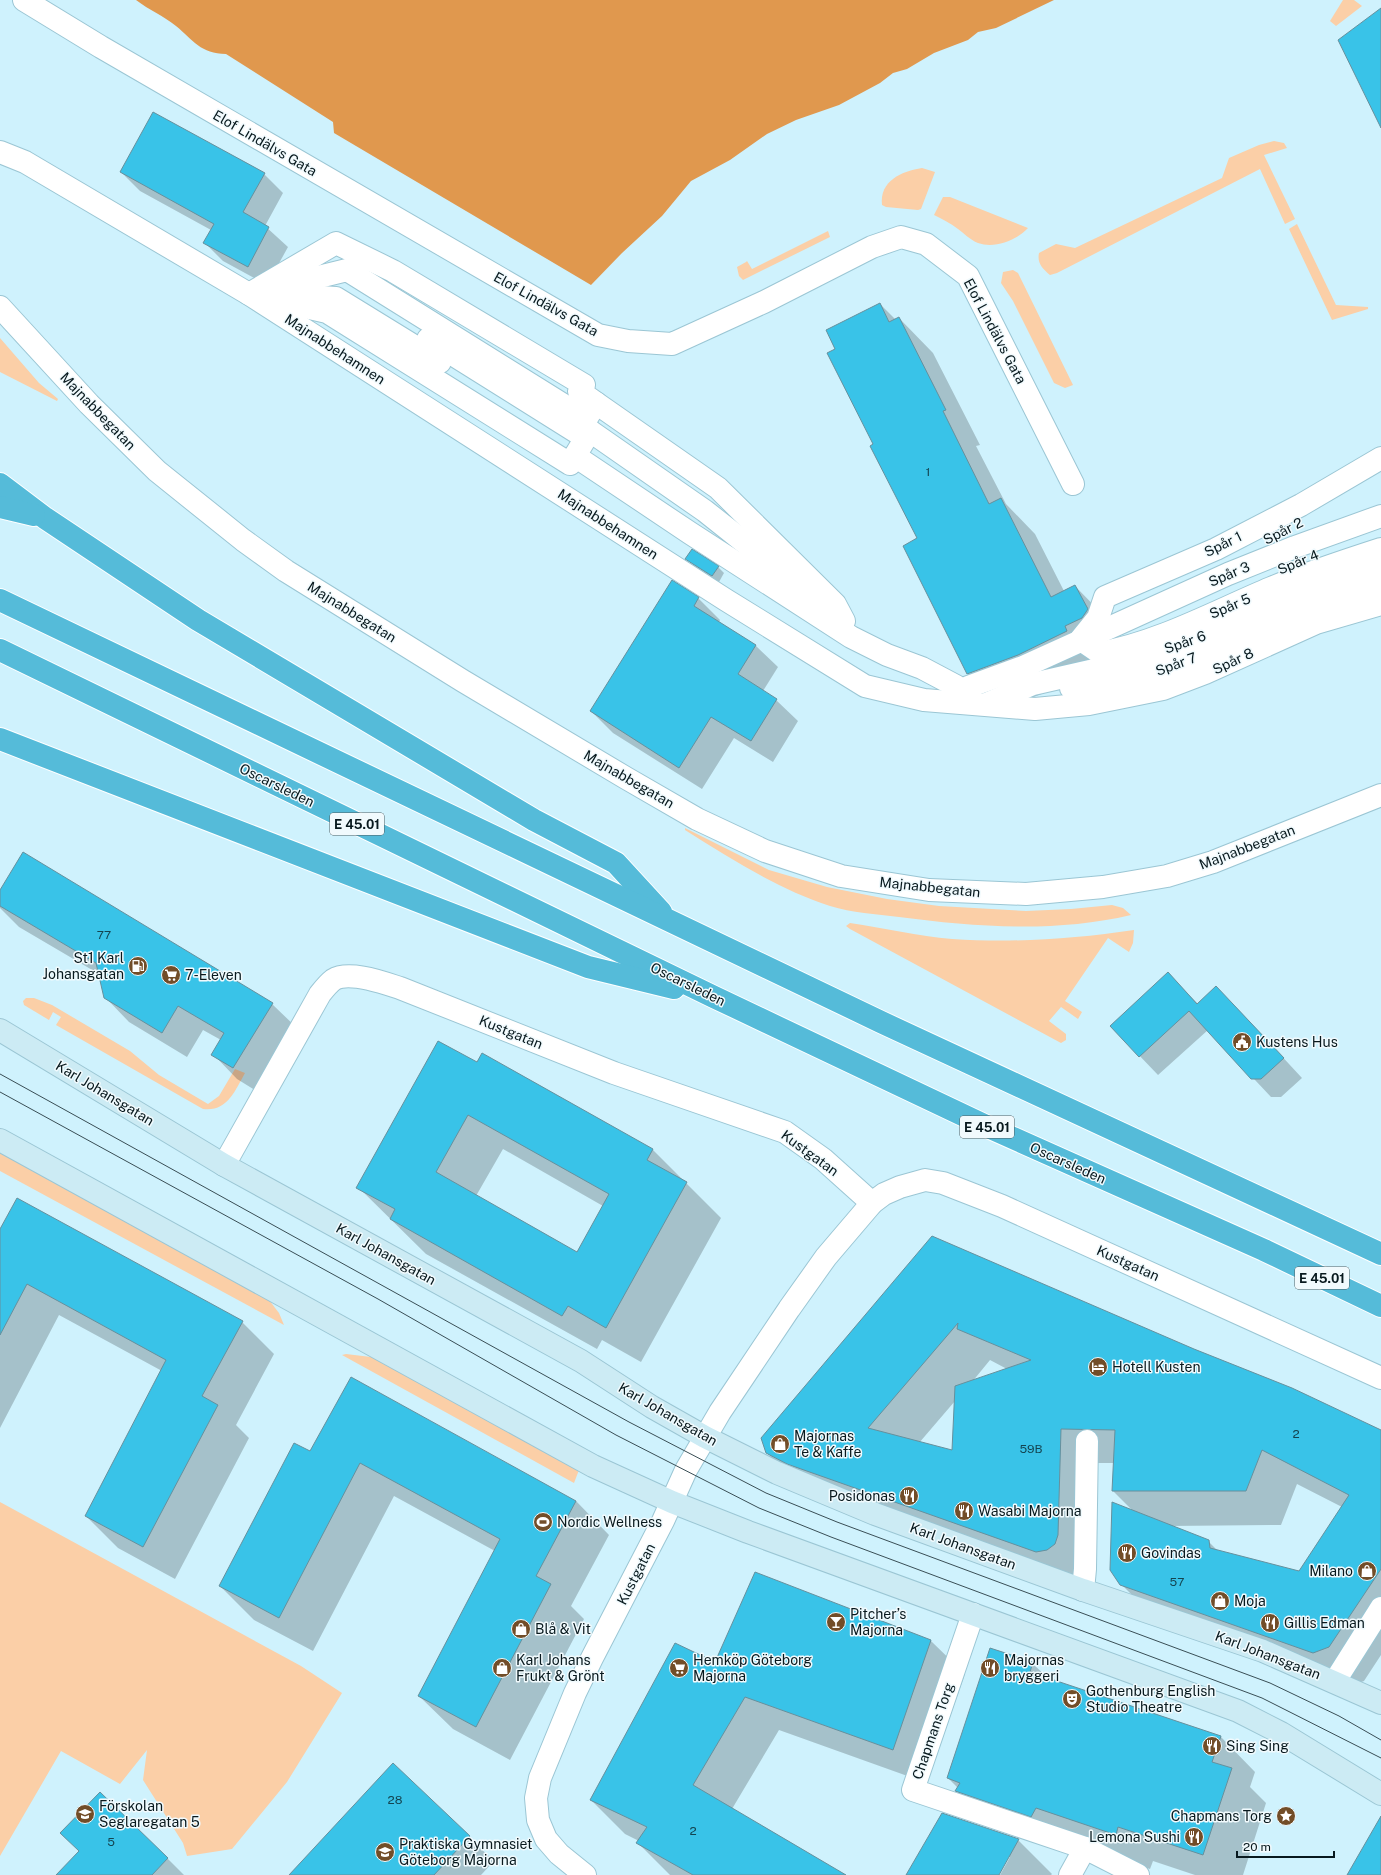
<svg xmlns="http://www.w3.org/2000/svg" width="1381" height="1875" font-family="'Public Sans',sans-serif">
  <rect width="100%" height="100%" fill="#cff2fd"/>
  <g fill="#fbcfa7">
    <polygon points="1343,0 1354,0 1362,6 1336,26 1330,21"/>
    <path d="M 1274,141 L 1284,143 L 1287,148 L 1264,155 L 1295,219 L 1285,224 L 1260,169 L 1057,273 L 1050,275 C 1042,268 1037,263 1039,253 L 1056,244 L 1075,248 L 1222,178 L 1229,158 L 1259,145 Z"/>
    <path d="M 922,168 L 935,172 L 921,209 L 918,210 L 886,207 L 882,205 C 879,181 902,171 922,168 Z"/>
    <path d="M 943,197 L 950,197 L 1028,228 C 1017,240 995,249 978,243 C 970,240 964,233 958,229 C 950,223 942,219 934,215 Z"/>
    <polygon points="1297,224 1336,305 1368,307 1368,309 1332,320 1289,229"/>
    <polygon points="828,231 830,237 743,280 739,276 737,267 746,262 747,261 752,269"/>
    <polygon points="1013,270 1018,273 1073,385 1065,388 1054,383 1013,301 1001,283 1003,272"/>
    <polygon points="0,338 39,383 58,399 57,401 0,372"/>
    <path d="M 685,828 L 769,870 L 827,887 L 887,899 L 939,906 L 1026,911 L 1071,909 L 1112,905 L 1123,908 L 1131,915 C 1055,933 975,927 899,917 C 876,914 852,913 830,906 C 778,889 731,859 685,830 Z"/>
    <path d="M 850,923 C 884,928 918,936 952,939 C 1013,943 1074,939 1134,930 L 1133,943 L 1129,952 L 1108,938 L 1065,1001 L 1082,1012 L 1078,1019 L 1061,1007 L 1049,1021 L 1066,1034 L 1066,1040 L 1061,1043 L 850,929 L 846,926 Z"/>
    <path d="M 26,998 L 34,998 L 52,1005 L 130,1051 L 159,1075 L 208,1104 L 219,1096 L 235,1069 L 245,1073 C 235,1091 227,1112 203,1109 L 56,1025 L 61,1017 L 53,1012 L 49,1020 L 24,1005 L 23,1001 Z"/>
    <polygon points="0,1152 269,1300 279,1313 284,1325 0,1171"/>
    <polygon points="346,1354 371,1357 382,1360 579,1470 574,1483 342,1355"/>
    <polygon points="0,1502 301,1666 342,1693 287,1782 232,1849 187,1856 183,1843 143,1780 147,1750 120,1784 61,1751 0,1856"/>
  </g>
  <path fill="#e0984e" d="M 136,0 L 1054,0 L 996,28 L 978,32 L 968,40 L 934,53 L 907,69 L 893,73 L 880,83 L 839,105 L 796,120 L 767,134 L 730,160 L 691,181 L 662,216 L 622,253 L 591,285 L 334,133 L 333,122 L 226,54 C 201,54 193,40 176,26 C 164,16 149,10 136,0 Z"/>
  <g fill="#0003" fill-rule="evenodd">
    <polygon points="121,172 264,174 283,193 265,226 288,247 267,285 223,261 205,243 211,230 140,191"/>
    <polygon points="880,304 896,320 899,318 933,353 980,445 976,446 1006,504 1035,534 1064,591 1075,586 1109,621 1122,645 1053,690 1003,708 968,673 918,538 875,445 836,349"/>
    <polygon points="687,559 718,567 724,573 719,582 693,565"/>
    <polygon points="698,598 720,620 719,622 756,646 778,667 763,691 776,700 798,721 773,762 734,738 702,789 613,733 591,711"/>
    <polygon points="0,892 272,1004 297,1028 258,1092 237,1079 213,1054 221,1040 203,1030 187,1057 129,1022 105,997 99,974 19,927 0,908"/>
    <polygon points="1168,973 1198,1004 1235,1006 1302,1078 1281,1097 1271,1097 1208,1030 1158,1075 1111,1026"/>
    <path d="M 477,1064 L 653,1150 L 721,1218 L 641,1362 L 602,1340 L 597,1349 L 426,1254 L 358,1187 ZM 503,1149 L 603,1206 L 577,1253 L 476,1196 Z"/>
    <polygon points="0,1231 242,1322 274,1354 236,1425 249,1438 175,1579 118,1548 86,1516 162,1371 59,1315 0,1428"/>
    <path d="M 933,1237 L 1381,1431 L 1381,1655 L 1364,1681 L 1348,1687 L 1156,1619 L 1121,1584 L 1133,1511 L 1113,1491 L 1115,1463 L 1095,1463 L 1081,1585 L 801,1488 L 767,1453 ZM 990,1360 L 1007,1369 L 972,1382 ZM 955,1401 L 953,1451 L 919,1443 ZM 1297,1484 L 1342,1507 L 1299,1572 L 1218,1551 L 1208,1541 L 1170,1526 L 1281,1525 Z"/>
    <polygon points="311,1453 576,1501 609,1535 571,1606 584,1619 510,1760 453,1729 419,1696 495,1551 394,1496 313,1651 254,1620 220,1586"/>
    <polygon points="756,1573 931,1641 965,1674 927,1783 779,1730 732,1809 844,1875 670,1875 638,1843 639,1841 625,1834 591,1800 716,1663"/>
    <polygon points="1032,1663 1049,1679 1221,1737 1255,1772 1250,1787 1266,1803 1243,1875 1195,1875 1153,1861 1150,1869 1071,1842 991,1825 956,1791 958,1788 948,1778"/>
    <polygon points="393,1765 494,1861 481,1875 290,1875"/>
    <polygon points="100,1793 168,1859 184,1875 58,1875 80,1852"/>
    <polygon points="1018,1840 1052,1874 1051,1875 1000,1875 1010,1857 1008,1857 998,1875 908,1875"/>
  </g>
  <g fill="#39c3e8" stroke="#66909d" fill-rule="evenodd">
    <polygon points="1381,8 1381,128 1338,40"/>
    <polygon points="153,112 265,173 243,212 269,227 248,267 203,243 214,224 120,172"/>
    <polygon points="880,303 889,322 899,317 946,410 943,411 989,504 1001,498 1051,597 1075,585 1088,609 1082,618 1065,626 1067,631 1018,655 967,674 903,546 917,538 870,446 873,444 827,353 835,349 826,330"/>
    <polygon points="692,549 719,566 712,576 685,559"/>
    <polygon points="672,580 699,597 694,606 756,645 738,674 777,699 751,741 711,717 679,768 590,711"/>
    <polygon points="23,852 273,1003 233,1068 211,1055 224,1033 178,1006 162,1033 104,998 96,963 0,906 0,890"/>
    <polygon points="1168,972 1197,1004 1216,986 1284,1058 1261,1079 1251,1079 1189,1011 1139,1057 1110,1026"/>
    <path d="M 438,1041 L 477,1062 L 482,1053 L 653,1149 L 647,1160 L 687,1182 L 606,1328 L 568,1306 L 562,1316 L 390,1219 L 395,1209 L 356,1188 ZM 468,1115 L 609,1194 L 577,1252 L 436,1172 Z"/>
    <polygon points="17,1198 243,1321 202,1396 218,1405 143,1547 85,1516 166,1360 27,1284 0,1335 0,1229"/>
    <path d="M 932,1236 L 1194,1349 L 1292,1388 L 1381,1430 L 1381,1569 L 1329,1647 L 1313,1653 L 1120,1585 L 1110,1570 L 1112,1502 L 1209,1540 L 1210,1548 L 1299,1571 L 1349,1495 L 1262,1450 L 1246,1491 L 1112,1491 L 1115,1430 L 1061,1429 L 1058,1535 L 1055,1544 L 1047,1550 L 1036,1552 L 787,1464 L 766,1453 L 761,1438 ZM 958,1323 L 957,1329 L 1031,1360 L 955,1386 L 952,1450 L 868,1428 Z"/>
    <polygon points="351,1377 576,1501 536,1576 551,1584 476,1727 418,1696 500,1539 360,1463 279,1618 219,1586 294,1443 310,1451"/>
    <polygon points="755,1572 931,1640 893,1750 745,1697 693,1785 846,1875 693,1875 636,1843 647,1827 590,1800 675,1643 715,1662"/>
    <polygon points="990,1648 1033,1662 1030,1672 1221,1736 1212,1762 1232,1768 1203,1855 1118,1827 1116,1835 1036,1808 1031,1817 955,1791 960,1783 947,1778"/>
    <polygon points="393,1763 470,1836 434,1875 289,1875"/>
    <polygon points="100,1792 168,1858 152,1875 56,1875 79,1851 60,1833"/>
    <polygon points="942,1813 1019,1839 999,1875 906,1875"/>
    <polygon points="1381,1816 1381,1875 1347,1875"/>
  </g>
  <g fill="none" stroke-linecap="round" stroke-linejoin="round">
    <defs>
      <g id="street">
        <polyline points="24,0 101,47 598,335 628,341 672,344 764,302 872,247 901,237 926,244 968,276 1073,484"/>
        <polyline points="0,152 25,162 249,294 726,600 865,686 924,700 1035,709 1089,704 1163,689 1205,673 1316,623 1381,604"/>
        <polygon points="336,243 393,271 584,385 579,391 596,403 582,426 590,431 570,464 327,312 249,294"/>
        <polyline points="274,288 347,270 586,419"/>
        <polyline points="304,296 336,298 440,362"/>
        <polyline points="0,307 89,404 157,471 243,540 286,571 463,681 626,778 697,819 765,851 841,876 929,890 1026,894 1103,887 1167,876 1213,862 1381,795"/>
        <polyline points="428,339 586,438"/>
        <polyline points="596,403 718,488 835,604 844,621"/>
        <polyline points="590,431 705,511 817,600"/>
        <polyline points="575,456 690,533 851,637 887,655 922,668 956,686"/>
        <polyline points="1081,639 1098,618 1105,597 1216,549 1301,505 1381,458"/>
        <path d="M 1081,640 L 1100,653 C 1160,642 1216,611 1271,588 C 1307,573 1344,561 1381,549"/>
        <polyline points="968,687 1023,667 1228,574 1295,547 1381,516"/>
        <polyline points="1071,688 1122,681 1167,669 1220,648 1282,616 1381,586"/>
        <polyline points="986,704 1033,684 1090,671 1164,650 1220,630 1339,578 1381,567"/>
        <path d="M 224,1165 L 320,994 C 324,989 329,983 333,980 C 349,970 384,983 400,988 L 614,1073 L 785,1132 L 823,1159 L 872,1203"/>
        <polyline points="1083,1590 1085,1569 1087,1441"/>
        <polyline points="973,1614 913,1790 1085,1848"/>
        <polyline points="1335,1681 1381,1608"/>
        <polyline points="585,1875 559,1854 546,1839 538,1820 536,1798 540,1778 575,1693 592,1658 663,1521 686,1470 720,1412 789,1309 826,1257 872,1203 884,1194 900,1187 925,1180 943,1183 1002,1206 1381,1378"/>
        <polyline points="1070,1875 1085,1848 1138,1875"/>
      </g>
      <g id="secondary">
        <polyline points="0,1030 224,1165 581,1361 652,1407 705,1437 777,1473 875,1514 1083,1590 1263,1651 1381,1703"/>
        <polyline points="0,1140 593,1466 672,1502 748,1532 1238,1711 1281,1733 1381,1794"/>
      </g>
      <g id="highway">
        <polyline points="0,484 45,518 198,620 534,820 616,863 661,912"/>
        <polyline points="0,507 34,515"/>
        <polyline points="0,600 881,1022 1381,1254"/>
        <polyline points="0,650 714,997 986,1126 1264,1250 1381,1306"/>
        <polyline points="0,739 588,967 674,988"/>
      </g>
    </defs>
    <use href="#street" stroke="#9bc6d4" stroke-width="24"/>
    <use href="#secondary" stroke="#9bc6d4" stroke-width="24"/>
    <use href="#highway" stroke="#fff" stroke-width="24"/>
    <use href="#street" stroke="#fff" stroke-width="22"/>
    <use href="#secondary" stroke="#ccebf4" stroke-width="22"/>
    <use href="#highway" stroke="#55bbd9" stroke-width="22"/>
    <g stroke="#394e55" stroke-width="1">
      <polyline points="0,1074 629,1422 766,1493 837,1522 1270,1683 1339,1716 1381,1740"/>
      <polyline points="0,1092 378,1299 616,1435 759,1508 831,1537 1262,1698 1381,1758"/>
    </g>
  </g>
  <defs>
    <symbol id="fuel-disc" viewBox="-11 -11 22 22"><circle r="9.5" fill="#724d28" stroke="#f1fafd"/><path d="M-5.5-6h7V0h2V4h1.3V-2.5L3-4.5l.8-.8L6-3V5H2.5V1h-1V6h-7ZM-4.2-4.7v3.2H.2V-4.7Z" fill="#fff"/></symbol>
    <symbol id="supermarket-disc" viewBox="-11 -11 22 22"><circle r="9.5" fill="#724d28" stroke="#f1fafd"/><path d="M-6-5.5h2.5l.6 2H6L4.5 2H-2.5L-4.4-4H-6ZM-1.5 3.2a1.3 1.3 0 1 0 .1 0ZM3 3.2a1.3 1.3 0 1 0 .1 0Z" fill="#fff"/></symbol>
    <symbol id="civic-disc" viewBox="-11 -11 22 22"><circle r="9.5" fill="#724d28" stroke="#f1fafd"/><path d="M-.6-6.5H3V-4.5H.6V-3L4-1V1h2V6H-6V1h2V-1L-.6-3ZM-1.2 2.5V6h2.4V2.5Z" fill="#fff"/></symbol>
    <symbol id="hotel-disc" viewBox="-11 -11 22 22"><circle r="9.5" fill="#724d28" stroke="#f1fafd"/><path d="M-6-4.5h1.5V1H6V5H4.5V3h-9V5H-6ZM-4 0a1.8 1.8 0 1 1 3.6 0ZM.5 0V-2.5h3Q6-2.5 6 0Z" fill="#fff"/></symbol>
    <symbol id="shop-disc" viewBox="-11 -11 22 22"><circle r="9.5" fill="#724d28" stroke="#f1fafd"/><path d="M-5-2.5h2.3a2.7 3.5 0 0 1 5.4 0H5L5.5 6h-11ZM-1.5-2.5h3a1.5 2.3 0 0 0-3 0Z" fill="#fff"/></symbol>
    <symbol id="restaurant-disc" viewBox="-11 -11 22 22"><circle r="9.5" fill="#724d28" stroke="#f1fafd"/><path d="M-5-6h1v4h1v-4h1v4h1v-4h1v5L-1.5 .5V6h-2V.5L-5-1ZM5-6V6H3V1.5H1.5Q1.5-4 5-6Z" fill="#fff"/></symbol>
    <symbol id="stadium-disc" viewBox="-11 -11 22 22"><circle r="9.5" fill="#724d28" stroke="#f1fafd"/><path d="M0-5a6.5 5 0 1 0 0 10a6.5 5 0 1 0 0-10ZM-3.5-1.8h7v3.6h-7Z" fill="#fff"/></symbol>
    <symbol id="bar-disc" viewBox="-11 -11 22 22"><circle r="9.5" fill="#724d28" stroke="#f1fafd"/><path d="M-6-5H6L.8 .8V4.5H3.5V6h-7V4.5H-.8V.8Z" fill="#fff"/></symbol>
    <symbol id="theatre-disc" viewBox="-11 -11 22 22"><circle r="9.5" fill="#724d28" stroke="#f1fafd"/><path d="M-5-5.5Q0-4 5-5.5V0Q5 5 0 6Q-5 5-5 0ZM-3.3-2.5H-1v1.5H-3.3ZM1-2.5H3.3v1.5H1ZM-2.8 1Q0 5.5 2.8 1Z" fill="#fff"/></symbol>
    <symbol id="school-disc" viewBox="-11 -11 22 22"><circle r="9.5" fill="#724d28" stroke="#f1fafd"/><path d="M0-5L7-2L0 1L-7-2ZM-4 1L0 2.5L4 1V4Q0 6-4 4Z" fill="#fff"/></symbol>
    <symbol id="sight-disc" viewBox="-11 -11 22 22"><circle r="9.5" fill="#724d28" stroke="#f1fafd"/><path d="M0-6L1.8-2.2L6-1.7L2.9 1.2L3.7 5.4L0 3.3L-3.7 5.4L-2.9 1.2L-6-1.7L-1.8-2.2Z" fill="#fff"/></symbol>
  </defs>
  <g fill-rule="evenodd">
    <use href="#fuel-disc" x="127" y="955" width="22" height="22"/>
    <use href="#supermarket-disc" x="160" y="964" width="22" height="22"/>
    <use href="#civic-disc" x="1231" y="1031" width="22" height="22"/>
    <use href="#hotel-disc" x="1087" y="1356" width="22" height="22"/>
    <use href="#shop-disc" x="769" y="1433" width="22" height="22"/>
    <use href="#restaurant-disc" x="898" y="1485" width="22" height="22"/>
    <use href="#restaurant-disc" x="953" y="1500" width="22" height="22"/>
    <use href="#stadium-disc" x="532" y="1511" width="22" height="22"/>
    <use href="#restaurant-disc" x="1116" y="1542" width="22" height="22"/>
    <use href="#shop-disc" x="1356" y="1560" width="22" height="22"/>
    <use href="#shop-disc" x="1209" y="1590" width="22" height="22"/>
    <use href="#bar-disc" x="825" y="1611" width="22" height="22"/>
    <use href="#restaurant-disc" x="1259" y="1612" width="22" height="22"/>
    <use href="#shop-disc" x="510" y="1618" width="22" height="22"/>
    <use href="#shop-disc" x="491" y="1657" width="22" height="22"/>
    <use href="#supermarket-disc" x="668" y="1657" width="22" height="22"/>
    <use href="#restaurant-disc" x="979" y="1657" width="22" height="22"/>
    <use href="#theatre-disc" x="1061" y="1688" width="22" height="22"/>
    <use href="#restaurant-disc" x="1201" y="1735" width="22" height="22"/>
    <use href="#school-disc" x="74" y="1803" width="22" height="22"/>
    <use href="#sight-disc" x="1275" y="1805" width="22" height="22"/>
    <use href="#restaurant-disc" x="1183" y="1826" width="22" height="22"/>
    <use href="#school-disc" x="374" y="1841" width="22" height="22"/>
  </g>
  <g text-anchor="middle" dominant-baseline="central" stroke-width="3" stroke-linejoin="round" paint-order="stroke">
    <g font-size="12" fill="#144450">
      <text x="928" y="472">1</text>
      <text x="104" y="935">77</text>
      <text x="1296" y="1434">2</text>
      <text x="1031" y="1449">59B</text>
      <text x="1177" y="1582">57</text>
      <text x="395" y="1800">28</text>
      <text x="693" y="1831">2</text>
      <text x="111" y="1842">5</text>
    </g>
    <g fill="#f1fafd" stroke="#4e5c61" stroke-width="1">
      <rect x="330" y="813" width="54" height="22" rx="3"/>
      <rect x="960" y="1116" width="54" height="22" rx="3"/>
      <rect x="1295" y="1267" width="54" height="22" rx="3"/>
    </g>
    <g font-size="13" font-weight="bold" fill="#08191e">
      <text x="357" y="824">E 45.01</text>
      <text x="987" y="1127">E 45.01</text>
      <text x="1322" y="1278">E 45.01</text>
    </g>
    <g font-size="14" fill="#08191e" stroke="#f1fafd">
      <text transform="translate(265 143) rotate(30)">Elof Lindälvs Gata</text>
      <text transform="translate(546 304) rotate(29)">Elof Lindälvs Gata</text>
      <text transform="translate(995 331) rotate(62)">Elof Lindälvs Gata</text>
      <text transform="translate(335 349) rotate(33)">Majnabbehamnen</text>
      <text transform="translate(98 411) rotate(46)">Majnabbegatan</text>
      <text transform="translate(608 524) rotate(33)">Majnabbehamnen</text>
      <text transform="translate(1283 531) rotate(-27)">Spår 2</text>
      <text transform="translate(1223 544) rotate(-26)">Spår 1</text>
      <text transform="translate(1298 562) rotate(-22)">Spår 4</text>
      <text transform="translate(1229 574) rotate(-23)">Spår 3</text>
      <text transform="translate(1230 606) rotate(-23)">Spår 5</text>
      <text transform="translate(352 612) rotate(32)">Majnabbegatan</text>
      <text transform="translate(1185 642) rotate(-19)">Spår 6</text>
      <text transform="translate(1233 661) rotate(-25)">Spår 8</text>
      <text transform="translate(1176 664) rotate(-20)">Spår 7</text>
      <text transform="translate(629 779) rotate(30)">Majnabbegatan</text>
      <text transform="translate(277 785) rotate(26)">Oscarsleden</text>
      <text transform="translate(1247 847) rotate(-21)">Majnabbegatan</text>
      <text transform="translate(930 887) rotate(6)">Majnabbegatan</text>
      <text transform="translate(688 984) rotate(26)">Oscarsleden</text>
      <text transform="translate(511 1032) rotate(22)">Kustgatan</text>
      <text transform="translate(105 1093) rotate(31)">Karl Johansgatan</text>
      <text transform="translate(810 1153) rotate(36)">Kustgatan</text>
      <text transform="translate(1068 1163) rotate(24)">Oscarsleden</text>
      <text transform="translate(386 1254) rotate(29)">Karl Johansgatan</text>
      <text transform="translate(1128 1263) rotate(24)">Kustgatan</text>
      <text transform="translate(668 1414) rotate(30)">Karl Johansgatan</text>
      <text transform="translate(963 1546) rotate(20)">Karl Johansgatan</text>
      <text transform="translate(636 1574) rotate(-63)">Kustgatan</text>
      <text transform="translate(1268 1655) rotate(21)">Karl Johansgatan</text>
      <text transform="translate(933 1731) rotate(-71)">Chapmans Torg</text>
    </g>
    <g font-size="14" fill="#08191e" stroke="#f1fafd" text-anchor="start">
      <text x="124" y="958" text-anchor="end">St1 Karl<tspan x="124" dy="16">Johansgatan</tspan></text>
      <text x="185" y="975">7-Eleven</text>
      <text x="1256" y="1042">Kustens Hus</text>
      <text x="1112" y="1367">Hotell Kusten</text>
      <text x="794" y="1436">Majornas<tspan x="794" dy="16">Te &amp; Kaffe</tspan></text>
      <text x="895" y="1496" text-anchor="end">Posidonas</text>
      <text x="978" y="1511">Wasabi Majorna</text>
      <text x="557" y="1522">Nordic Wellness</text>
      <text x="1141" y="1553">Govindas</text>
      <text x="1353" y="1571" text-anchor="end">Milano</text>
      <text x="1234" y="1601">Moja</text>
      <text x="850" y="1614">Pitcher’s<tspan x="850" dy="16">Majorna</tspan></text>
      <text x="1284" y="1623">Gillis Edman</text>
      <text x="535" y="1629">Blå &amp; Vit</text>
      <text x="516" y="1660">Karl Johans<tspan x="516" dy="16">Frukt &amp; Grönt</tspan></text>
      <text x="693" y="1660">Hemköp Göteborg<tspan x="693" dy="16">Majorna</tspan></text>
      <text x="1004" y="1660">Majornas<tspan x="1004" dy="16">bryggeri</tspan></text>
      <text x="1086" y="1691">Gothenburg English<tspan x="1086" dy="16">Studio Theatre</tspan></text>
      <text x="1226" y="1746">Sing Sing</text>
      <text x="99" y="1806">Förskolan<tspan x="99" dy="16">Seglaregatan 5</tspan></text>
      <text x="1272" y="1816" text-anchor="end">Chapmans Torg</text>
      <text x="1180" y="1837" text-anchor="end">Lemona Sushi</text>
      <text x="399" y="1844">Praktiska Gymnasiet<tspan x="399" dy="16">Göteborg Majorna</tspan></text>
    </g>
  </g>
  <path d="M1237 1851v6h97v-6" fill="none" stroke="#08191e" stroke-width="2"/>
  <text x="1243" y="1851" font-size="12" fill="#08191e" stroke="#f1fafd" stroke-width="3" paint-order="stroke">20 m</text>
</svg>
